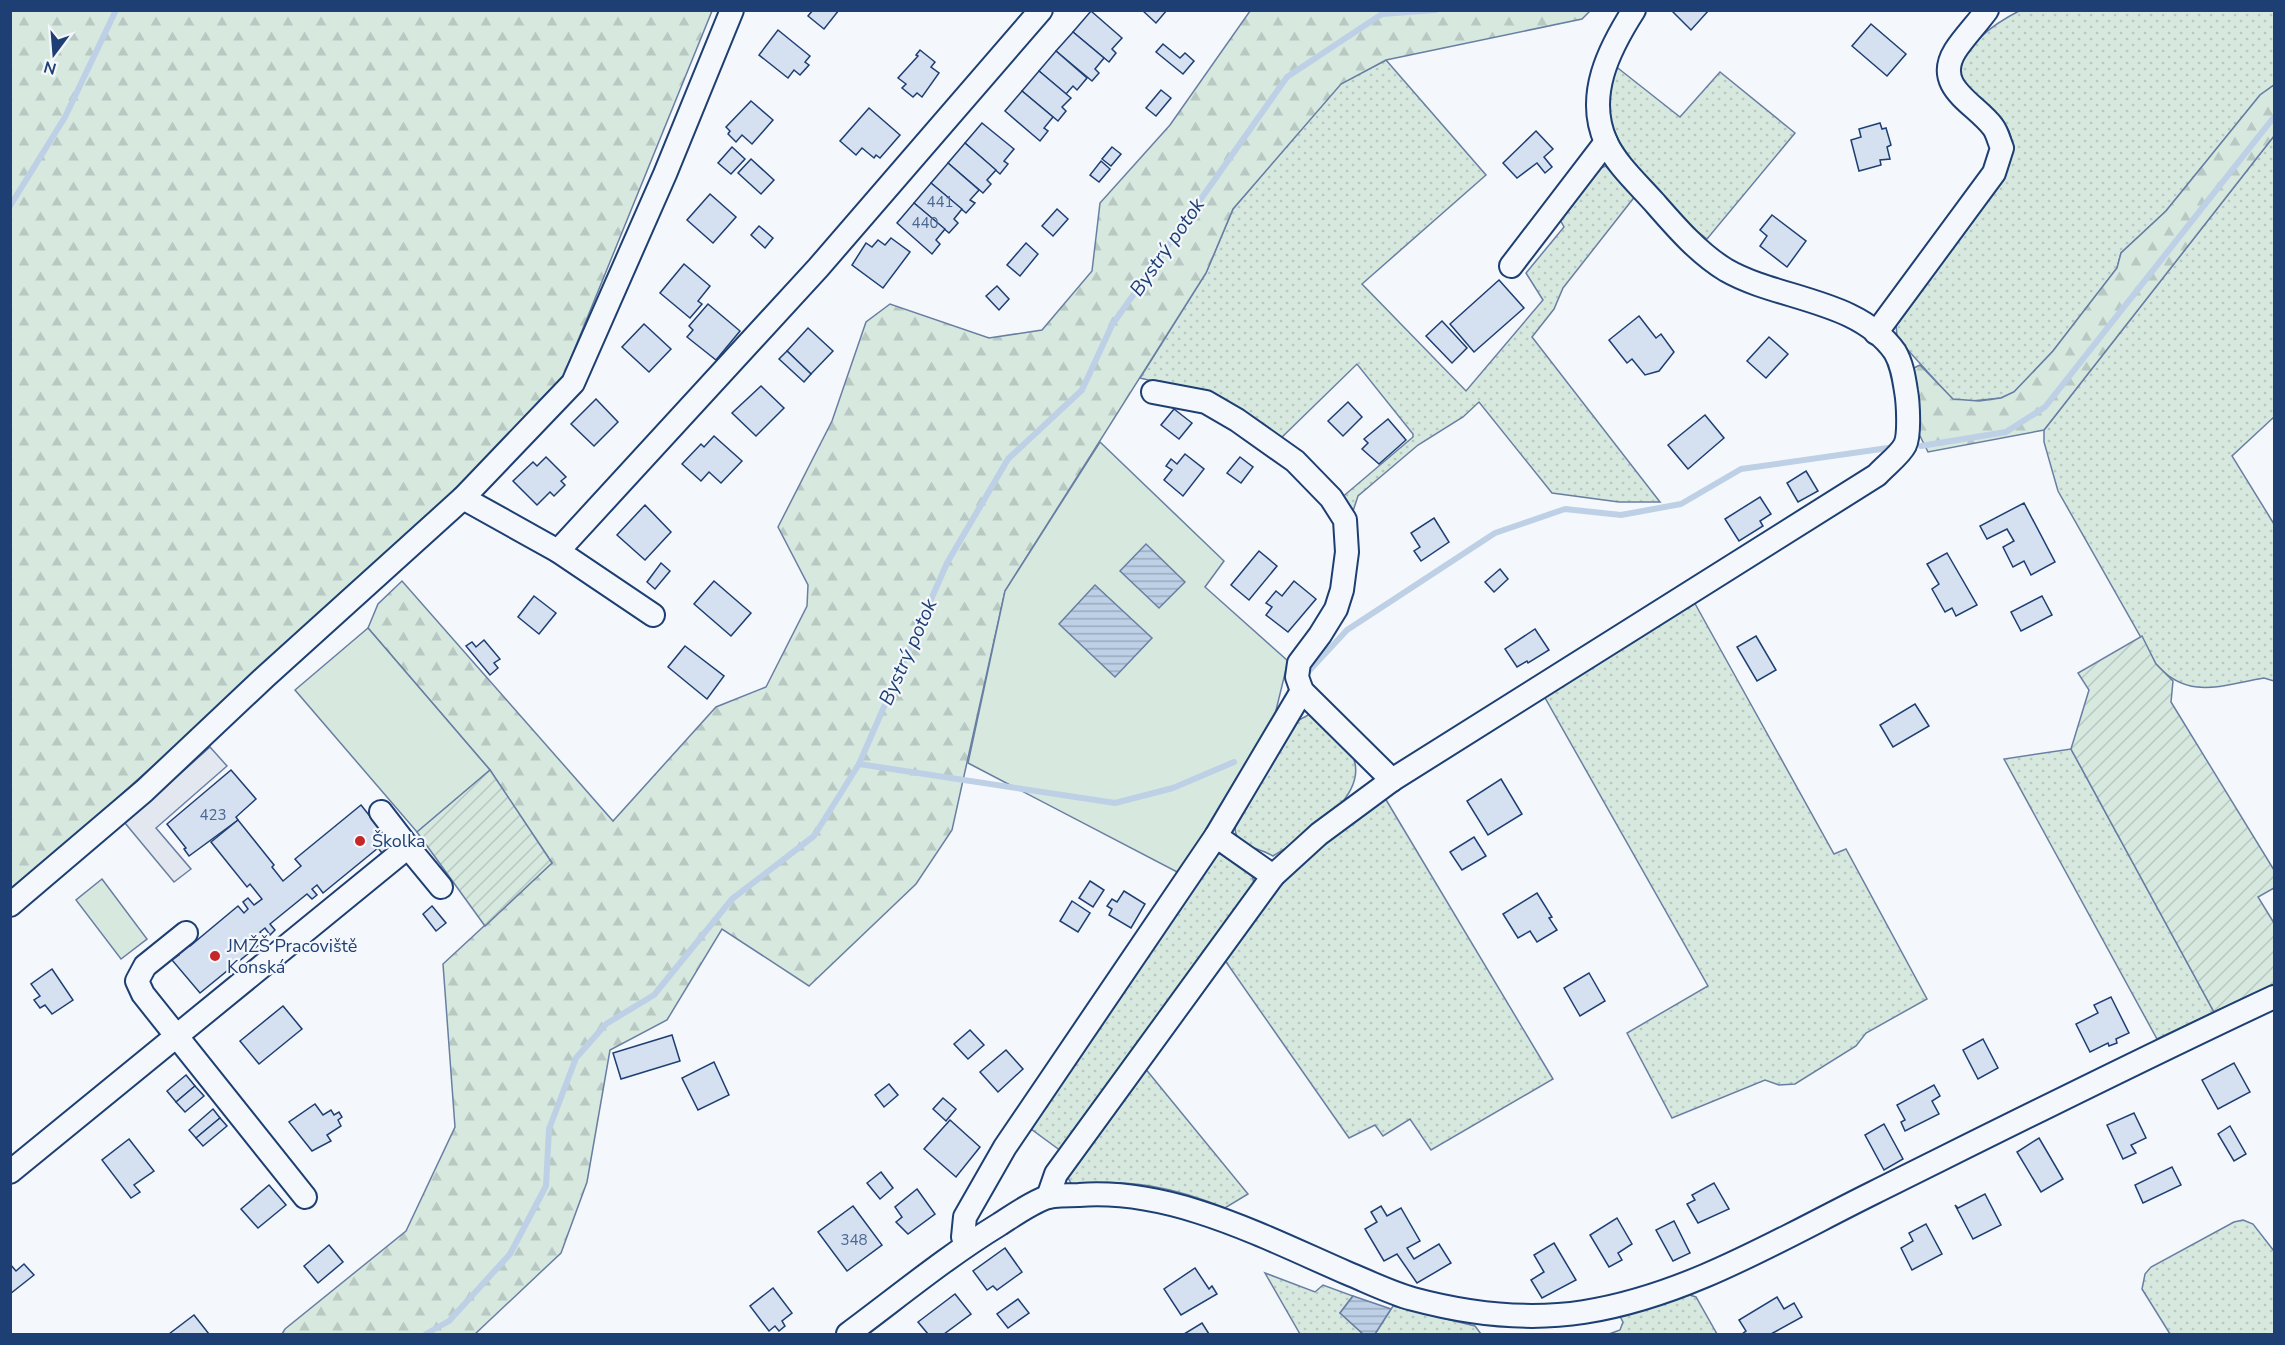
<svg xmlns="http://www.w3.org/2000/svg" width="2285" height="1345" font-family="'Nunito Sans',sans-serif">
  <defs>
    <pattern id="grass-dots" width="8" height="8" patternUnits="userSpaceOnUse" patternTransform="scale(1.5)"><rect width="8" height="8" fill="#d7e8df"/><path d="M2 2h.1M6 6h.1" fill="none" stroke="#b8c8c3" stroke-width="1.8" stroke-linecap="round"/></pattern>
    <pattern id="forest-firs" width="22" height="20" patternUnits="userSpaceOnUse" patternTransform="scale(1.5)"><rect width="22" height="20" fill="#d7e8df"/><path d="M5 1l3.5 6h-7zM16 11l3.5 6h-7z" fill="#b8c8c3"/></pattern>
    <pattern id="garden-furrows" width="10" height="10" patternUnits="userSpaceOnUse" patternTransform="scale(1.5)"><rect width="10" height="10" fill="#d7e8df"/><path d="M-1 1l2-2M0 10L10 0M9 11l2-2" fill="none" stroke="#b8c8c3"/></pattern>
    <pattern id="water-rules" width="6" height="5" patternUnits="userSpaceOnUse" patternTransform="scale(1.5)"><rect width="6" height="5" fill="#bed0e5"/><path d="M0 2.5h6" fill="none" stroke="#9aaabe"/></pattern>
  </defs>
  <rect width="100%" height="100%" fill="#f4f7fb"/>
  <g fill="url(#grass-dots)" stroke="#687fa3" stroke-width="1.5">
    <path d="M 2021,10 L 2274,11 L 2274,85 L 2260,95 L 2166,211 L 2121,253 L 2117,268 L 2053,351 L 2014,392 L 2001,398 L 1962,402 L 1953,400 L 1897,338 L 1896,322 L 2005,172 C 2032,118 1976,111 1958,71 C 1967,42 1995,23 2021,10 Z"/>
    <polygon points="1386,60 1486,175 1362,284 1466,391 1543,300 1526,273 1564,227 1559,218 1595,170 1606,166 1636,195 1563,288 1554,309 1532,337 1660,502 1619,502 1552,493 1479,402 1463,417 1418,445 1358,496 1352,514 1340,499 1413,437 1413,434 1357,364 1280,439 1211,395 1140,378 1206,273 1233,209 1340,84"/>
    <path d="M 1614,65 L 1680,117 L 1720,72 L 1795,133 L 1707,239 C 1678,217 1624,169 1613,134 C 1607,111 1610,88 1614,65 Z"/>
    <path d="M 2274,136 L 2274,417 L 2232,456 L 2274,524 L 2274,681 L 2264,678 C 2222,685 2188,701 2156,664 L 2058,491 L 2044,442 L 2044,430 Z"/>
    <polygon points="1693,600 1834,854 1846,849 1927,999 1866,1033 1856,1046 1795,1084 1779,1085 1765,1080 1672,1118 1627,1033 1708,986 1544,696"/>
    <path d="M 1310,714 C 1321,725 1338,735 1348,748 C 1380,792 1304,837 1273,856 C 1253,844 1230,849 1236,818 L 1297,721 Z"/>
    <polygon points="2071,749 2214,1012 2157,1039 2004,759"/>
    <polygon points="1385,798 1553,1079 1431,1150 1410,1119 1383,1136 1375,1125 1349,1138 1224,959 1280,885 1305,859"/>
    <polygon points="1216,854 1227,854 1251,869 1254,884 1061,1151 1027,1126"/>
    <path d="M 1144,1067 L 1248,1194 L 1225,1208 C 1176,1188 1126,1177 1072,1185 L 1067,1176 Z"/>
    <polygon points="2243,1220 2253,1224 2274,1251 2274,1334 2170,1334 2142,1289 2145,1274 2151,1267 2234,1222"/>
    <polygon points="1265,1273 1315,1292 1323,1285 1353,1296 1340,1313 1363,1334 1300,1334"/>
    <polygon points="1683,1293 1696,1297 1717,1334 1609,1334 1620,1330 1623,1322 1618,1313"/>
    <polygon points="1393,1306 1475,1326 1481,1334 1375,1334"/>
  </g>
  <g fill="url(#forest-firs)" stroke="#687fa3" stroke-width="1.5">
    <polygon points="11,11 712,11 564,375 456,489 384,559 11,893"/>
    <polygon points="1250,11 1590,11 1582,19 1386,60 1341,84 1233,209 1206,273 1005,591 952,830 916,884 809,986 722,929 667,1020 610,1050 587,1182 561,1253 475,1334 282,1334 285,1329 406,1231 455,1127 443,964 552,863 490,770 368,628 378,604 402,581 613,821 716,707 766,687 807,606 808,585 778,527 832,421 866,322 890,304 989,338 1042,330 1092,271 1100,203 1170,125"/>
    <polygon points="2274,85 2274,136 2044,430 1928,452 1919,434 1912,369 1920,365 1953,399 1979,401 2001,398 2014,392 2053,351 2117,268 2121,253 2166,211 2260,95"/>
  </g>
  <g fill="#d7e8df" stroke="#687fa3" stroke-width="1.5">
    <polygon points="1100,442 1224,561 1205,587 1288,661 1271,731 1181,874 968,763 1005,591"/>
    <polygon points="368,628 490,770 417,832 295,690"/>
    <polygon points="102,879 147,939 121,959 76,900"/>
  </g>
  <g fill="url(#garden-furrows)" stroke="#687fa3" stroke-width="1.5">
    <polygon points="2142,636 2156,664 2173,681 2171,702 2274,870 2274,888 2258,897 2274,923 2274,984 2214,1012 2071,749 2089,690 2078,673"/>
    <polygon points="490,770 552,863 485,926 417,832"/>
  </g>
  <polygon fill="#e3e8f0" stroke="#687fa3" stroke-width="1.5" points="210,747 227,766 156,828 191,869 174,882 125,823"/>
  <g fill="url(#water-rules)" stroke="#687fa3" stroke-width="1.5">
    <polygon points="1146,544 1185,582 1159,608 1120,571"/>
    <polygon points="1095,585 1152,638 1115,677 1059,624"/>
    <polygon points="1353,1296 1391,1309 1375,1334 1363,1334 1340,1313"/>
  </g>
  <g fill="none" stroke-linecap="round" stroke-linejoin="round">
    <g stroke="#bed0e5" stroke-width="6">
      <polyline points="10,206 65,117 116,10"/>
      <polyline points="1921,446 2006,432 2045,407 2274,117"/>
      <polyline points="1308,672 1347,630 1495,533 1565,509 1621,515 1681,504 1741,469 1895,447"/>
      <polyline points="859,764 1115,803 1173,788 1234,762"/>
      <polyline points="426,1334 449,1321 510,1254 546,1186 549,1129 576,1058 606,1024 654,995 732,899 814,836 859,764 947,563 1008,459 1082,390 1112,325 1287,77 1382,14 1436,10"/>
    </g>
  </g>
  <g fill="#d5e0f0" stroke="#1d3f73" stroke-width="1.5">
    <polygon points="813,10 839,10 824,29 808,16"/>
    <polygon points="1142,10 1167,10 1156,23"/>
    <polygon points="1671,10 1709,10 1691,30"/>
    <polygon points="1091,11 1122,38 1112,49 1116,53 1109,62 1073,32"/>
    <polygon points="1871,24 1906,54 1887,76 1852,46"/>
    <polygon points="778,30 810,56 805,62 809,65 800,75 794,70 788,78 759,55"/>
    <polygon points="1073,32 1104,58 1095,69 1099,73 1092,81 1056,51"/>
    <polygon points="1163,44 1180,58 1185,53 1194,61 1183,74 1156,52"/>
    <polygon points="920,50 935,62 931,67 939,73 922,97 917,93 913,97 902,88 906,84 898,78 918,56 916,55"/>
    <polygon points="1056,51 1087,78 1077,90 1073,86 1066,94 1039,71"/>
    <polygon points="1039,71 1071,98 1062,107 1066,111 1058,121 1022,91"/>
    <polygon points="1161,90 1171,98 1156,116 1146,108"/>
    <polygon points="1022,91 1053,117 1044,128 1048,131 1040,141 1005,111"/>
    <polygon points="751,101 773,120 752,144 742,135 736,142 728,134 730,131 726,127"/>
    <polygon points="869,108 900,135 880,158 876,155 874,158 862,148 856,155 840,141"/>
    <polygon points="982,123 1014,149 1004,161 1008,164 1000,174 965,143"/>
    <polygon points="1880,123 1882,129 1886,128 1891,145 1887,147 1890,159 1880,160 1881,165 1859,171 1851,140 1861,137 1859,129"/>
    <polygon points="1536,131 1553,149 1544,157 1552,167 1545,173 1537,163 1517,178 1503,163"/>
    <polygon points="965,143 996,170 987,180 991,184 983,193 948,163"/>
    <polygon points="732,147 745,159 731,174 718,163"/>
    <polygon points="1112,147 1121,154 1111,166 1102,159"/>
    <polygon points="751,159 774,180 761,194 738,173"/>
    <polygon points="1101,161 1110,169 1099,182 1090,175"/>
    <polygon points="948,163 979,190 970,200 975,203 966,213 931,183"/>
    <polygon points="931,183 962,209 954,219 958,223 949,233 914,203"/>
    <polygon points="710,194 736,217 713,243 687,220"/>
    <polygon points="914,203 945,229 936,240 940,244 932,254 897,223"/>
    <polygon points="1057,209 1068,219 1053,236 1042,226"/>
    <polygon points="1772,215 1806,241 1787,267 1760,246 1767,236 1760,230"/>
    <polygon points="759,226 773,238 765,248 751,235"/>
    <polygon points="891,238 910,252 883,288 852,265 866,243 872,247 878,240 885,245"/>
    <polygon points="1026,243 1038,254 1020,276 1007,265"/>
    <polygon points="684,264 710,286 698,301 702,304 690,318 660,293"/>
    <polygon points="1499,280 1524,308 1474,352 1450,324"/>
    <polygon points="997,286 1009,299 999,310 986,296"/>
    <polygon points="708,304 740,331 716,360 687,337 693,330 689,326"/>
    <polygon points="1639,316 1656,338 1661,334 1674,352 1659,371 1645,375 1632,359 1627,363 1609,340"/>
    <polygon points="1442,321 1467,348 1452,363 1426,336"/>
    <polygon points="644,324 671,349 649,372 622,347"/>
    <polygon points="808,328 833,351 811,374 787,351"/>
    <polygon points="1769,337 1788,354 1766,378 1747,361"/>
    <polygon points="787,351 811,374 804,382 779,359"/>
    <polygon points="761,386 784,408 756,436 732,413"/>
    <polygon points="596,399 618,422 594,446 571,424"/>
    <polygon points="1348,402 1362,417 1343,436 1328,421"/>
    <polygon points="1174,409 1192,423 1179,439 1161,425"/>
    <polygon points="1705,415 1724,438 1688,469 1668,445"/>
    <polygon points="1388,419 1406,440 1379,464 1362,449 1368,443 1364,439"/>
    <polygon points="714,436 742,461 721,483 709,472 701,481 682,464 701,444 704,447"/>
    <polygon points="1185,454 1204,469 1183,496 1164,480 1172,470 1166,466 1171,459 1177,464"/>
    <polygon points="546,457 566,477 561,481 565,485 554,496 550,492 537,505 513,481 533,462 537,466"/>
    <polygon points="1240,457 1253,467 1241,483 1227,473"/>
    <polygon points="1806,471 1818,491 1798,502 1787,483"/>
    <polygon points="1760,497 1771,514 1760,521 1763,526 1739,541 1725,519"/>
    <polygon points="2024,503 2055,562 2031,575 2024,561 2013,567 2003,547 2014,541 2007,529 1987,539 1980,526"/>
    <polygon points="645,505 671,532 645,560 617,535"/>
    <polygon points="1434,518 1449,542 1421,561 1414,551 1420,547 1411,533"/>
    <polygon points="1259,551 1277,566 1249,600 1231,585"/>
    <polygon points="1947,553 1977,605 1956,616 1952,608 1945,612 1932,589 1939,584 1927,564"/>
    <polygon points="661,563 670,571 655,589 647,582"/>
    <polygon points="1500,569 1508,579 1494,592 1485,582"/>
    <polygon points="714,581 751,613 731,636 694,604"/>
    <polygon points="1294,581 1316,599 1288,632 1266,615 1272,607 1266,603 1276,591 1282,596"/>
    <polygon points="534,596 556,613 539,634 518,617"/>
    <polygon points="2042,596 2052,615 2021,631 2011,612"/>
    <polygon points="1535,629 1549,650 1528,663 1527,661 1517,667 1505,649"/>
    <polygon points="1756,636 1776,670 1757,681 1737,647"/>
    <polygon points="484,640 500,659 494,663 498,668 490,675 466,646 472,642 476,647"/>
    <polygon points="685,646 724,676 707,699 668,667"/>
    <polygon points="1915,704 1929,726 1893,747 1880,725"/>
    <polygon points="231,770 256,799 236,817 238,820 189,856 184,849 186,848 167,824"/>
    <polygon points="1501,779 1522,814 1488,835 1467,801"/>
    <polygon points="361,805 388,839 382,844 387,849 382,853 378,848 323,893 317,885 312,889 317,895 312,899 307,894 270,924 275,930 270,935 265,928 260,932 266,939 200,993 172,960 179,955 176,952 187,943 190,946 238,906 244,913 248,909 243,902 248,898 254,905 262,899 250,884 247,887 211,842 238,820 274,865 272,867 283,881 301,866 295,859"/>
    <polygon points="1474,837 1486,856 1462,870 1450,852"/>
    <polygon points="1090,881 1104,890 1093,907 1079,898"/>
    <polygon points="1124,891 1145,904 1131,928 1109,915 1112,909 1107,906 1112,899 1117,902"/>
    <polygon points="1537,893 1552,917 1549,918 1557,930 1537,942 1530,931 1518,938 1503,914"/>
    <polygon points="1072,901 1090,913 1078,932 1060,921"/>
    <polygon points="432,906 446,923 436,931 423,914"/>
    <polygon points="52,969 73,1000 52,1014 45,1005 40,1008 34,1000 40,996 31,984"/>
    <polygon points="1589,973 1605,1001 1580,1016 1564,988"/>
    <polygon points="2111,997 2129,1033 2116,1039 2117,1043 2109,1046 2108,1043 2090,1052 2076,1024 2098,1013 2094,1005"/>
    <polygon points="283,1006 302,1029 259,1064 240,1041"/>
    <polygon points="970,1030 984,1045 968,1059 954,1044"/>
    <polygon points="672,1035 680,1061 621,1079 613,1053"/>
    <polygon points="1983,1039 1998,1068 1978,1079 1963,1050"/>
    <polygon points="1006,1050 1023,1069 998,1092 980,1072"/>
    <polygon points="714,1062 729,1095 698,1110 682,1078"/>
    <polygon points="2234,1063 2250,1092 2218,1109 2202,1080"/>
    <polygon points="186,1075 195,1086 176,1102 167,1091"/>
    <polygon points="889,1084 898,1095 884,1107 875,1095"/>
    <polygon points="1934,1085 1940,1096 1932,1101 1939,1114 1905,1131 1901,1122 1905,1120 1897,1105"/>
    <polygon points="195,1086 204,1096 185,1112 176,1102"/>
    <polygon points="943,1098 956,1109 946,1121 933,1109"/>
    <polygon points="315,1104 323,1115 331,1110 334,1115 339,1112 342,1117 338,1120 341,1126 327,1135 331,1141 312,1151 289,1122"/>
    <polygon points="213,1109 220,1118 196,1138 189,1130"/>
    <polygon points="2134,1113 2146,1138 2131,1145 2136,1153 2123,1159 2107,1125"/>
    <polygon points="220,1118 227,1126 203,1146 196,1138"/>
    <polygon points="950,1120 980,1147 956,1177 924,1149"/>
    <polygon points="1884,1124 1903,1159 1884,1170 1865,1135"/>
    <polygon points="2230,1126 2246,1154 2234,1161 2218,1134"/>
    <polygon points="2039,1138 2063,1179 2041,1192 2017,1152"/>
    <polygon points="129,1139 154,1171 134,1185 140,1192 131,1198 102,1160"/>
    <polygon points="2172,1167 2181,1185 2143,1203 2135,1185"/>
    <polygon points="881,1172 893,1188 880,1199 867,1183"/>
    <polygon points="1714,1183 1729,1209 1698,1223 1687,1204 1695,1200 1692,1195"/>
    <polygon points="269,1185 286,1205 258,1228 241,1209"/>
    <polygon points="917,1189 935,1214 908,1234 896,1222 902,1217 895,1207"/>
    <polygon points="1985,1194 2001,1225 1973,1239 1955,1205 1958,1208"/>
    <polygon points="853,1206 882,1245 847,1271 818,1232"/>
    <polygon points="1381,1206 1387,1216 1401,1208 1420,1241 1407,1248 1414,1259 1439,1244 1451,1263 1417,1283 1397,1254 1384,1261 1365,1229 1377,1222 1371,1212"/>
    <polygon points="1617,1218 1632,1244 1618,1253 1622,1260 1609,1267 1590,1235"/>
    <polygon points="1674,1221 1690,1253 1673,1261 1656,1230"/>
    <polygon points="1926,1224 1942,1254 1912,1270 1901,1248 1913,1241 1909,1233"/>
    <polygon points="1554,1243 1576,1280 1542,1298 1531,1280 1544,1272 1534,1255"/>
    <polygon points="329,1245 343,1262 318,1283 304,1266"/>
    <polygon points="1005,1248 1022,1272 997,1290 993,1286 987,1290 973,1271"/>
    <polygon points="10,1264 16,1271 24,1264 34,1275 10,1294"/>
    <polygon points="1195,1268 1209,1289 1212,1286 1217,1294 1181,1315 1164,1289"/>
    <polygon points="773,1288 792,1313 782,1321 785,1326 779,1331 775,1326 769,1331 750,1306"/>
    <polygon points="955,1294 971,1314 944,1334 928,1334 918,1322"/>
    <polygon points="1777,1297 1784,1309 1794,1303 1802,1317 1771,1334 1742,1334 1746,1331 1739,1320"/>
    <polygon points="1018,1299 1029,1313 1008,1328 997,1314"/>
    <polygon points="194,1315 209,1334 169,1334"/>
    <polygon points="1202,1323 1209,1334 1184,1334"/>
  </g>
  <g fill="none" stroke-linecap="round" stroke-linejoin="round">
    <defs>
      <g id="minor">
        <polyline points="1511,266 1606,142"/>
        <path d="M 1876,333 L 1994,173 L 2002,148 C 1999,141 1997,132 1993,127 C 1975,103 1933,87 1955,51 C 1964,37 1977,24 1987,10"/>
        <polyline points="1153,392 1206,402 1237,420 1295,461 1331,498 1345,520 1347,552 1342,590 1336,609 1320,635 1299,663 1297,677 1302,691 1392,780"/>
        <polyline points="463,498 558,551 653,615"/>
        <polyline points="558,551 818,268 1041,10"/>
        <polyline points="381,812 408,847"/>
        <polyline points="1216,836 1273,876"/>
        <polyline points="10,905 144,791 265,677 463,498 573,383 665,174 732,10"/>
        <polyline points="186,933 145,966 137,981 143,994 305,1197"/>
        <polyline points="10,1172 408,847 441,887"/>
        <path d="M 1048,1197 L 1056,1174 L 1273,876 L 1319,834 L 1392,780 L 1877,475 C 1885,466 1900,455 1905,445 C 1910,435 1908,402 1906,391 C 1904,378 1902,364 1895,352 C 1858,299 1778,300 1726,270 C 1698,253 1675,226 1654,202 C 1637,183 1616,164 1606,142 C 1585,96 1609,49 1634,10"/>
        <polyline points="966,1245 963,1237 965,1217 1005,1147 1216,836 1302,691"/>
        <path d="M 848,1334 C 898,1297 946,1257 1000,1224 C 1014,1215 1032,1202 1048,1197 C 1057,1195 1070,1195 1079,1195 C 1172,1188 1264,1237 1347,1273 C 1369,1282 1391,1293 1413,1299 C 1469,1314 1526,1321 1584,1312 C 1687,1296 1780,1239 1873,1193 C 2006,1127 2139,1060 2274,997"/>
      </g>
    </defs>
    <use href="#minor" stroke="#1d3f73" stroke-width="26"/>
    <use href="#minor" stroke="#f4f7fb" stroke-width="22"/>
  </g>
  <g fill="#c62828" stroke="#f4f7fb" stroke-width="2">
    <circle cx="360" cy="841" r="6"/>
    <circle cx="215" cy="956" r="6"/>
  </g>
  <g text-anchor="middle" dominant-baseline="central" stroke-width="4.5" stroke-linejoin="round" paint-order="stroke">
    <g font-size="15" fill="#4b6792">
      <text x="940" y="202">441</text>
      <text x="925" y="223">440</text>
      <text x="213" y="815">423</text>
      <text x="854" y="1240">348</text>
    </g>
    <g font-size="18" fill="#1d3f73" stroke="#f4f7fb" text-anchor="start">
      <text x="372" y="841">Školka</text>
      <text x="227" y="946">JMŽŠ Pracoviště<tspan x="227" dy="21">Konská</tspan></text>
    </g>
    <g font-size="20" font-style="italic" fill="#1d3f73" stroke="#f4f7fb">
      <text transform="translate(1167 247) rotate(-55)">Bystrý potok</text>
      <text transform="translate(908 652) rotate(-66)">Bystrý potok</text>
    </g>
  </g>
  <rect width="2285" height="1345" fill="none" stroke="#1d3f73" stroke-width="24"/>
  <g transform="translate(54 54) rotate(196)" stroke="#f4f7fb" stroke-width="4.5" paint-order="stroke">
  <path d="M0-4.5L10 22L0 15L-10 22Z" fill="#1d3f73"/>
  <text y="-9" font-size="16" font-weight="bold" text-anchor="middle" fill="#1d3f73">N</text>
  </g>
</svg>
